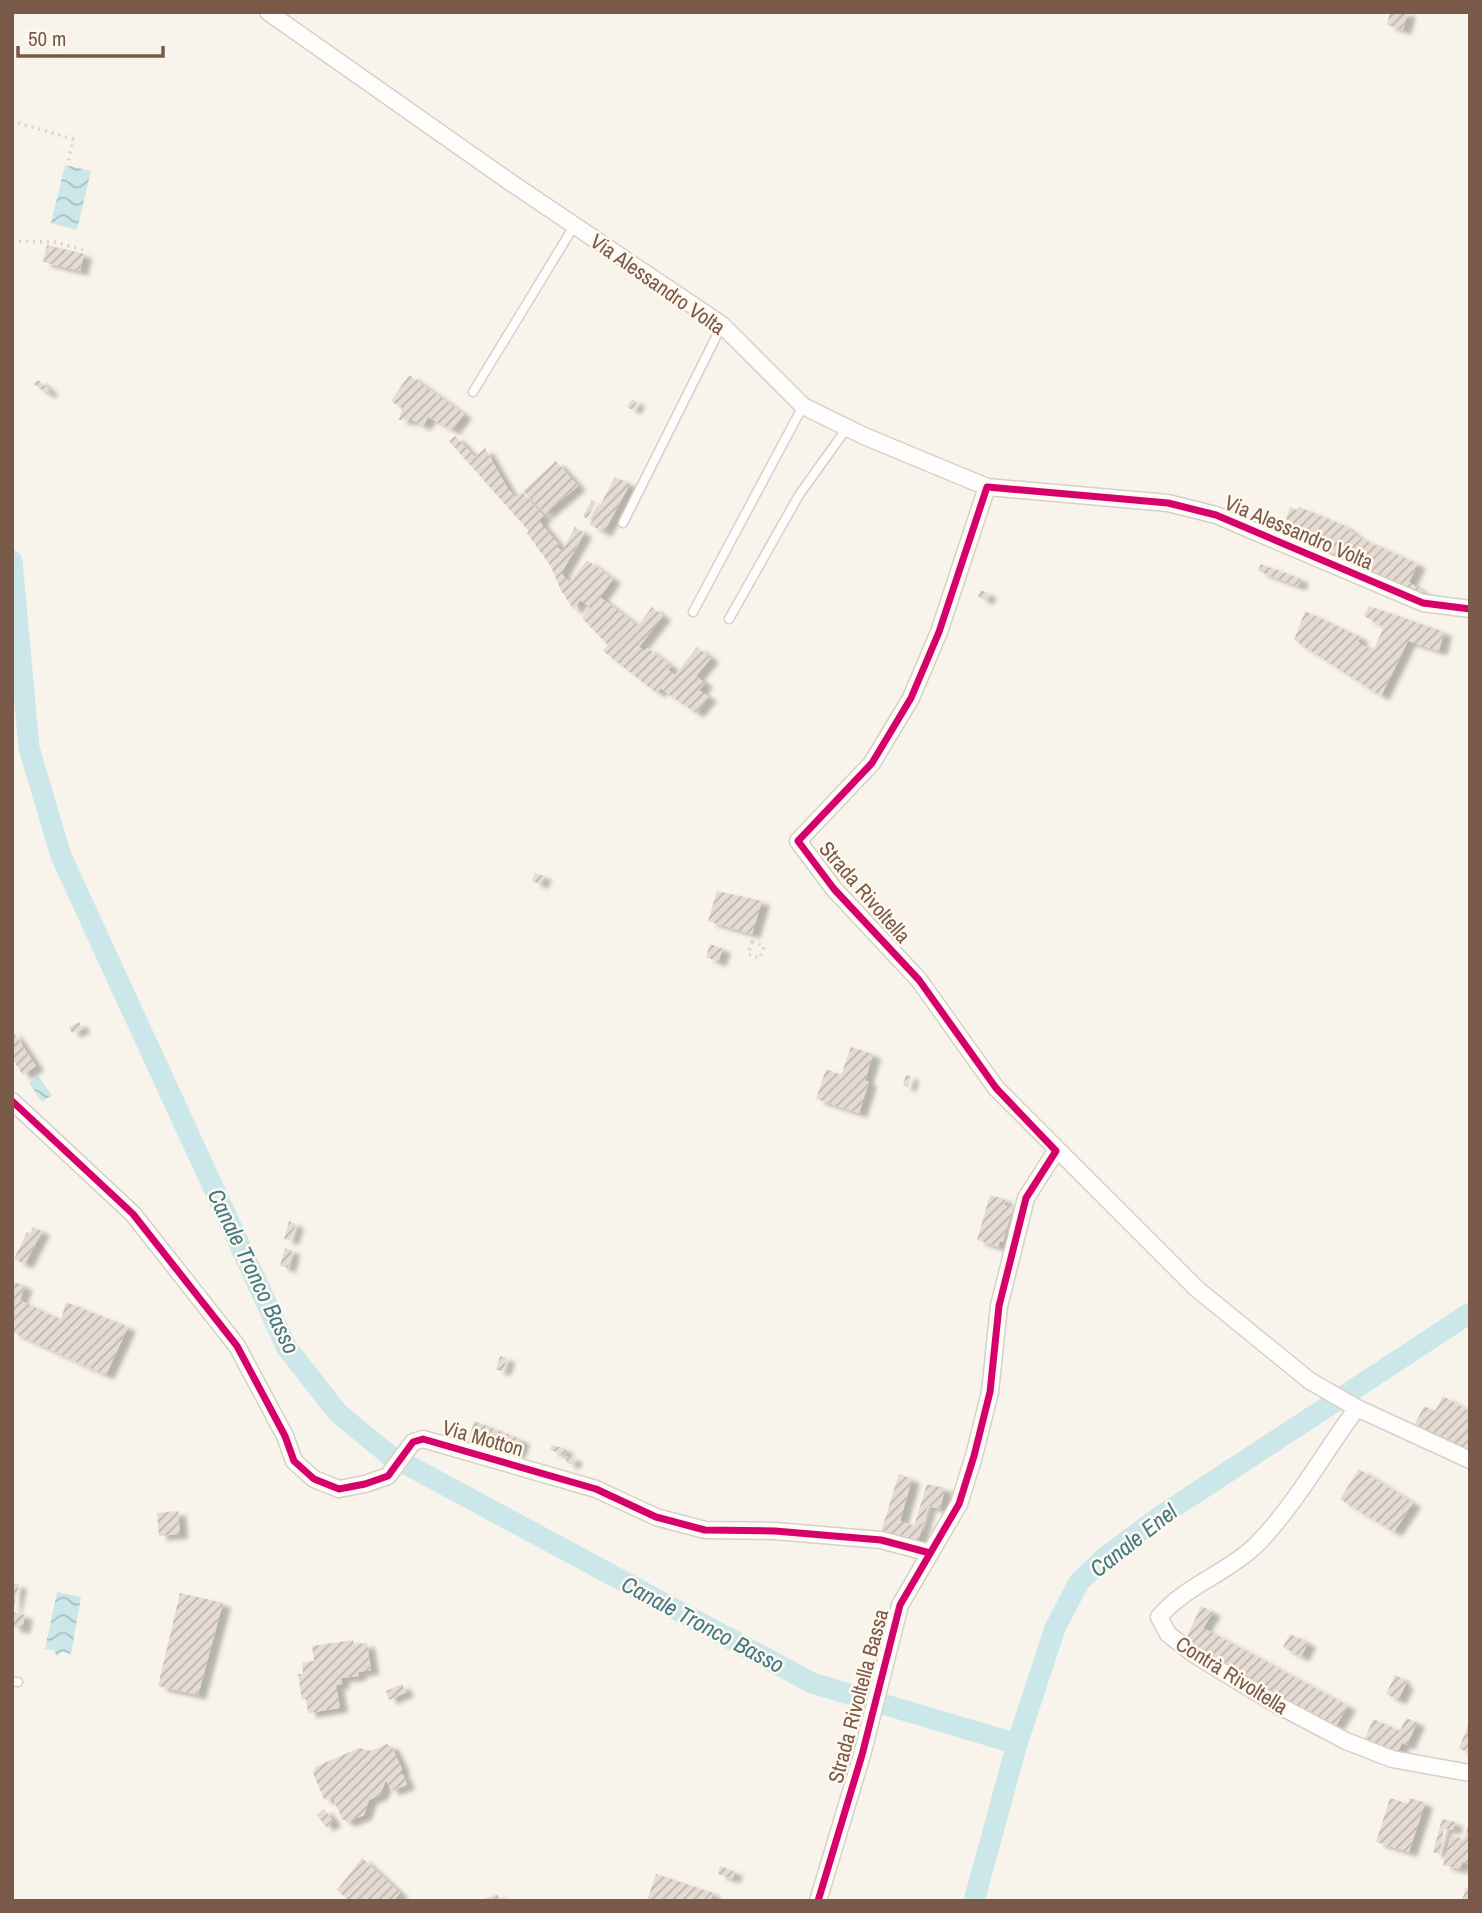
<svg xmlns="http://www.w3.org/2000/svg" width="1482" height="1913" font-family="'Archivo Narrow',sans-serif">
  <defs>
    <pattern id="water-waves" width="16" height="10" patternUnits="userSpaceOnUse" patternTransform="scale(1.75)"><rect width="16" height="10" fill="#cce7ea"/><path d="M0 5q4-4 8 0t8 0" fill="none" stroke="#aabec0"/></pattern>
    <pattern id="building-hatch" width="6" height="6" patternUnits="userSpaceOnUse" patternTransform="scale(1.75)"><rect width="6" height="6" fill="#e5dbd2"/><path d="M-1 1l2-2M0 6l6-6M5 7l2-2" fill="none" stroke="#beb5ac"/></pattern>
    <filter id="shadow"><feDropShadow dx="8" dy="4.5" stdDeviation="2" flood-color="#0004"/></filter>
  </defs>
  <rect width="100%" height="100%" fill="#f8f3eb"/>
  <g fill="url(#water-waves)">
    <polygon points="65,165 91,171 77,230 51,223"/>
    <polygon points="38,1076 52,1095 42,1102 29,1083"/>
    <polygon points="57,1592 81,1597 71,1654 62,1652 57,1656 53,1650 45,1649"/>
  </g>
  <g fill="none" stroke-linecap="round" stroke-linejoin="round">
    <g stroke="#cce7ea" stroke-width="21">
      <polyline points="12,561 29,748 61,856 287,1348 338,1413 389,1455 812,1683 1017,1744"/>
      <polyline points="974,1901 1017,1744 1055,1628 1079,1582 1104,1558 1159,1517 1470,1313"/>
    </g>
  </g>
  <g fill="url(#building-hatch)" filter="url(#shadow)">
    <polygon points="1390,12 1408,12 1403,30 1387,25"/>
    <polygon points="47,245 84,254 80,271 43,262"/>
    <polygon points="409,375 464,414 452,430 428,417 423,426 412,420 399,420 402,408 391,401"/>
    <polygon points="38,380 50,390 47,394 34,384"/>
    <polygon points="632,399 637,402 633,410 627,407"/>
    <polygon points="455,436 475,457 485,448 508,489 516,497 522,492 544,516 539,521 559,545 557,547 562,551 575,527 584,533 561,574 570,582 587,560 613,579 600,597 638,626 652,607 663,616 639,647 645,651 647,648 671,666 668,670 675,675 697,647 711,658 696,676 705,683 699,690 709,697 696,713 660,688 657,693 603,651 608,645 582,618 590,607 580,600 574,610 562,592 550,565 527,533 529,531 449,441"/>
    <polygon points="556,461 578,486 545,514 523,491"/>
    <polygon points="615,477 630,484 604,532 590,525"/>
    <polygon points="592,500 596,502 587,519 583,516"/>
    <polygon points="1290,507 1298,510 1299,507 1345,526 1358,537 1418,564 1409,582 1424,592 1418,599 1286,543 1293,522 1286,519"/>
    <polygon points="1261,564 1301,579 1298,586 1258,571"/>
    <polygon points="981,590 989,594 985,600 978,597"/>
    <polygon points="1369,606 1444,632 1439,651 1408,641 1381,696 1294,640 1305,611 1360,637 1358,642 1373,651 1384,627 1364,616"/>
    <polygon points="535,873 544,876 540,884 532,881"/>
    <polygon points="717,891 762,901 752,934 708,921"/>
    <polygon points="710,944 723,949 718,962 706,957"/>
    <polygon points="79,1022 82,1029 72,1033 69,1027"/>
    <polygon points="12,1030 36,1066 23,1075 12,1058"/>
    <polygon points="851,1047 873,1054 865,1081 869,1082 859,1113 816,1099 826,1069 841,1075"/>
    <polygon points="906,1075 911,1076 908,1087 903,1086"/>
    <polygon points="990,1195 1005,1199 1004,1205 1013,1208 1003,1242 1000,1241 998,1247 977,1240"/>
    <polygon points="289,1221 296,1224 291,1240 284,1239"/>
    <polygon points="33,1227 42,1231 25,1264 14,1259 27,1232 30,1234"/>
    <polygon points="285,1248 292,1250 288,1268 280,1266"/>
    <polygon points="12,1281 25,1286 19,1300 61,1320 66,1302 128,1327 106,1375 12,1332"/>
    <polygon points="500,1356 507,1358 503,1371 496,1370"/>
    <polygon points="1443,1396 1470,1412 1470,1451 1415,1424 1424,1406 1435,1411"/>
    <polygon points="474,1421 522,1440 517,1454 509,1452 506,1462 466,1449"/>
    <polygon points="552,1445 566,1449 564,1455 550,1450"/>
    <circle cx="570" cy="1460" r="4"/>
    <polygon points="1359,1469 1413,1503 1394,1532 1340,1499"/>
    <polygon points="899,1474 912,1479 900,1521 914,1526 927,1484 945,1488 940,1509 928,1506 917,1545 880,1535"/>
    <polygon points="178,1511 180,1534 159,1536 157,1513"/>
    <polygon points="12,1583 19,1584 13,1611 12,1611"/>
    <polygon points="180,1593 223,1603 198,1695 158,1686"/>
    <polygon points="1201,1606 1213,1612 1203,1628 1348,1706 1335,1727 1253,1683 1228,1664 1186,1639"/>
    <polygon points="12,1612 25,1615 22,1629 12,1627"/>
    <polygon points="1290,1634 1308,1643 1301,1657 1283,1647"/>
    <polygon points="353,1640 354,1645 367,1643 371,1670 358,1672 359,1676 341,1678 342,1684 336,1685 340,1708 308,1713 306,1699 302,1700 298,1674 303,1674 302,1663 314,1661 312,1646"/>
    <polygon points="1395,1675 1403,1679 1401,1682 1406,1684 1398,1700 1386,1694"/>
    <polygon points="402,1684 406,1692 389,1700 386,1691"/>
    <polygon points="1406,1718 1417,1722 1407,1745 1402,1743 1396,1755 1364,1741 1373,1719 1400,1731"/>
    <polygon points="1469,1722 1470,1722 1470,1753 1459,1749"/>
    <polygon points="387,1744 392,1747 402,1769 400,1775 403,1774 407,1785 391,1791 386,1780 380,1795 369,1800 364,1815 348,1822 342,1819 334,1800 324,1799 313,1773 315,1767 359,1748 371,1751"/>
    <polygon points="1390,1798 1408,1804 1410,1798 1425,1803 1409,1852 1376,1842"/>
    <polygon points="324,1809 333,1821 326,1827 317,1815"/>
    <polygon points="1442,1819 1455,1822 1453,1830 1444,1828 1440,1854 1433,1852"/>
    <polygon points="1470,1820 1470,1864 1462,1862 1460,1869 1443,1865 1451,1835 1464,1839"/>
    <polygon points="362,1858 400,1893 393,1901 349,1901 337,1890"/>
    <polygon points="720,1866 735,1872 732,1879 718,1874"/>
    <polygon points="656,1874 713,1893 710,1901 647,1901"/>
    <polygon points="1466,1887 1470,1889 1470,1901 1462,1901"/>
    <polygon points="497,1894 501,1901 485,1899"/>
  </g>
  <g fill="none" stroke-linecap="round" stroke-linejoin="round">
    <defs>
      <g id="lane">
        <polyline points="473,392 574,226"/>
        <polyline points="623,523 722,325"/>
        <polyline points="693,612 803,406"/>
        <polyline points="729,619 799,495 847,428"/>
        <polyline points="12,1681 18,1682"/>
      </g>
      <g id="street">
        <polyline points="268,12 510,182 722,325 803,406 864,436 987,487 1168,503 1216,515 1423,603 1470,609"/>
        <polyline points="987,487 939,632 911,698 872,763 798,841 834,889 919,980 996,1088 1197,1289 1310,1381 1357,1408 1470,1460"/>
        <polyline points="12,1101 133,1214 237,1346 285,1436 294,1461 314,1479 339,1489 365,1484 388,1476 413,1442 423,1439 596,1489 656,1517 705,1530 775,1531 881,1540 930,1553"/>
        <path d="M 1357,1408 C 1324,1452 1293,1509 1254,1547 C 1225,1574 1185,1586 1159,1617 L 1168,1634 L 1195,1655 L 1274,1703 L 1346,1741 L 1392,1759 L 1470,1773"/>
        <polyline points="818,1901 862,1755 900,1605 959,1504 974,1456 990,1392 999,1306 1026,1198 1056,1151"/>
      </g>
    </defs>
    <use href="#lane" stroke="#d7d0c9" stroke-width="11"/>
    <use href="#street" stroke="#d7d0c9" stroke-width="19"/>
    <g stroke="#dbd3cd" stroke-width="3.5" stroke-dasharray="2 5" stroke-linecap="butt">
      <polyline points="18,123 73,139 68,163"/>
      <polyline points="12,241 55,242 88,251"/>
      <polygon points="752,942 764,946 760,958 748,954"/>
    </g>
    <use href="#lane" stroke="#fefdfc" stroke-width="8"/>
    <use href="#street" stroke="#fefdfc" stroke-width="16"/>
    <defs>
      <g id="cycleway">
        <polyline points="12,1101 133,1214 237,1346 285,1436 294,1461 314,1479 339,1489 365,1484 388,1476 413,1442 423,1439 596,1489 656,1517 705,1530 775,1531 881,1540 930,1553"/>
        <polyline points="818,1901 862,1755 900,1605 959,1504 974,1456 990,1392 999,1306 1026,1198 1056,1151 996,1088 919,980 834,889 798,841 872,763 911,698 939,632 987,487 1168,503 1216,515 1423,603 1470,609"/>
      </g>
    </defs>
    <use href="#cycleway" stroke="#fff8ee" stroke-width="11"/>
    <use href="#cycleway" stroke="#d6006c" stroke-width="7"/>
  </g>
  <g text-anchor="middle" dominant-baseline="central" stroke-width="5" stroke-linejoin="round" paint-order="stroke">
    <g font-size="21" fill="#795a49" stroke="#fff8ee">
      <text transform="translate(658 284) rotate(35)">Via Alessandro Volta</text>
      <text transform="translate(1299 532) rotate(23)">Via Alessandro Volta</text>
      <text transform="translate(865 892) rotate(49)">Strada Rivoltella</text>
      <text transform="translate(483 1438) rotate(16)">Via Motton</text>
      <text transform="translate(1232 1675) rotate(32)">Contrà Rivoltella</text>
      <text transform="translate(858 1696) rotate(-75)">Strada Rivoltella Bassa</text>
    </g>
    <g font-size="23" font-style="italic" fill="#3f7a86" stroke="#fff8ee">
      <text transform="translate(254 1271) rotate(64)">Canale Tronco Basso</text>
      <text transform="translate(1133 1540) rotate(-38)">Canale Enel</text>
      <text transform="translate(703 1624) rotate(28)">Canale Tronco Basso</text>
    </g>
  </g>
  <rect width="1482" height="1913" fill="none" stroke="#795a49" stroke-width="28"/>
  <path d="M18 46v10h145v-10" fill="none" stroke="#795a49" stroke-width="3.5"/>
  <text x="28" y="46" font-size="21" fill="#795a49" stroke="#fff8ee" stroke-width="5" paint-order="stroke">50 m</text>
</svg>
